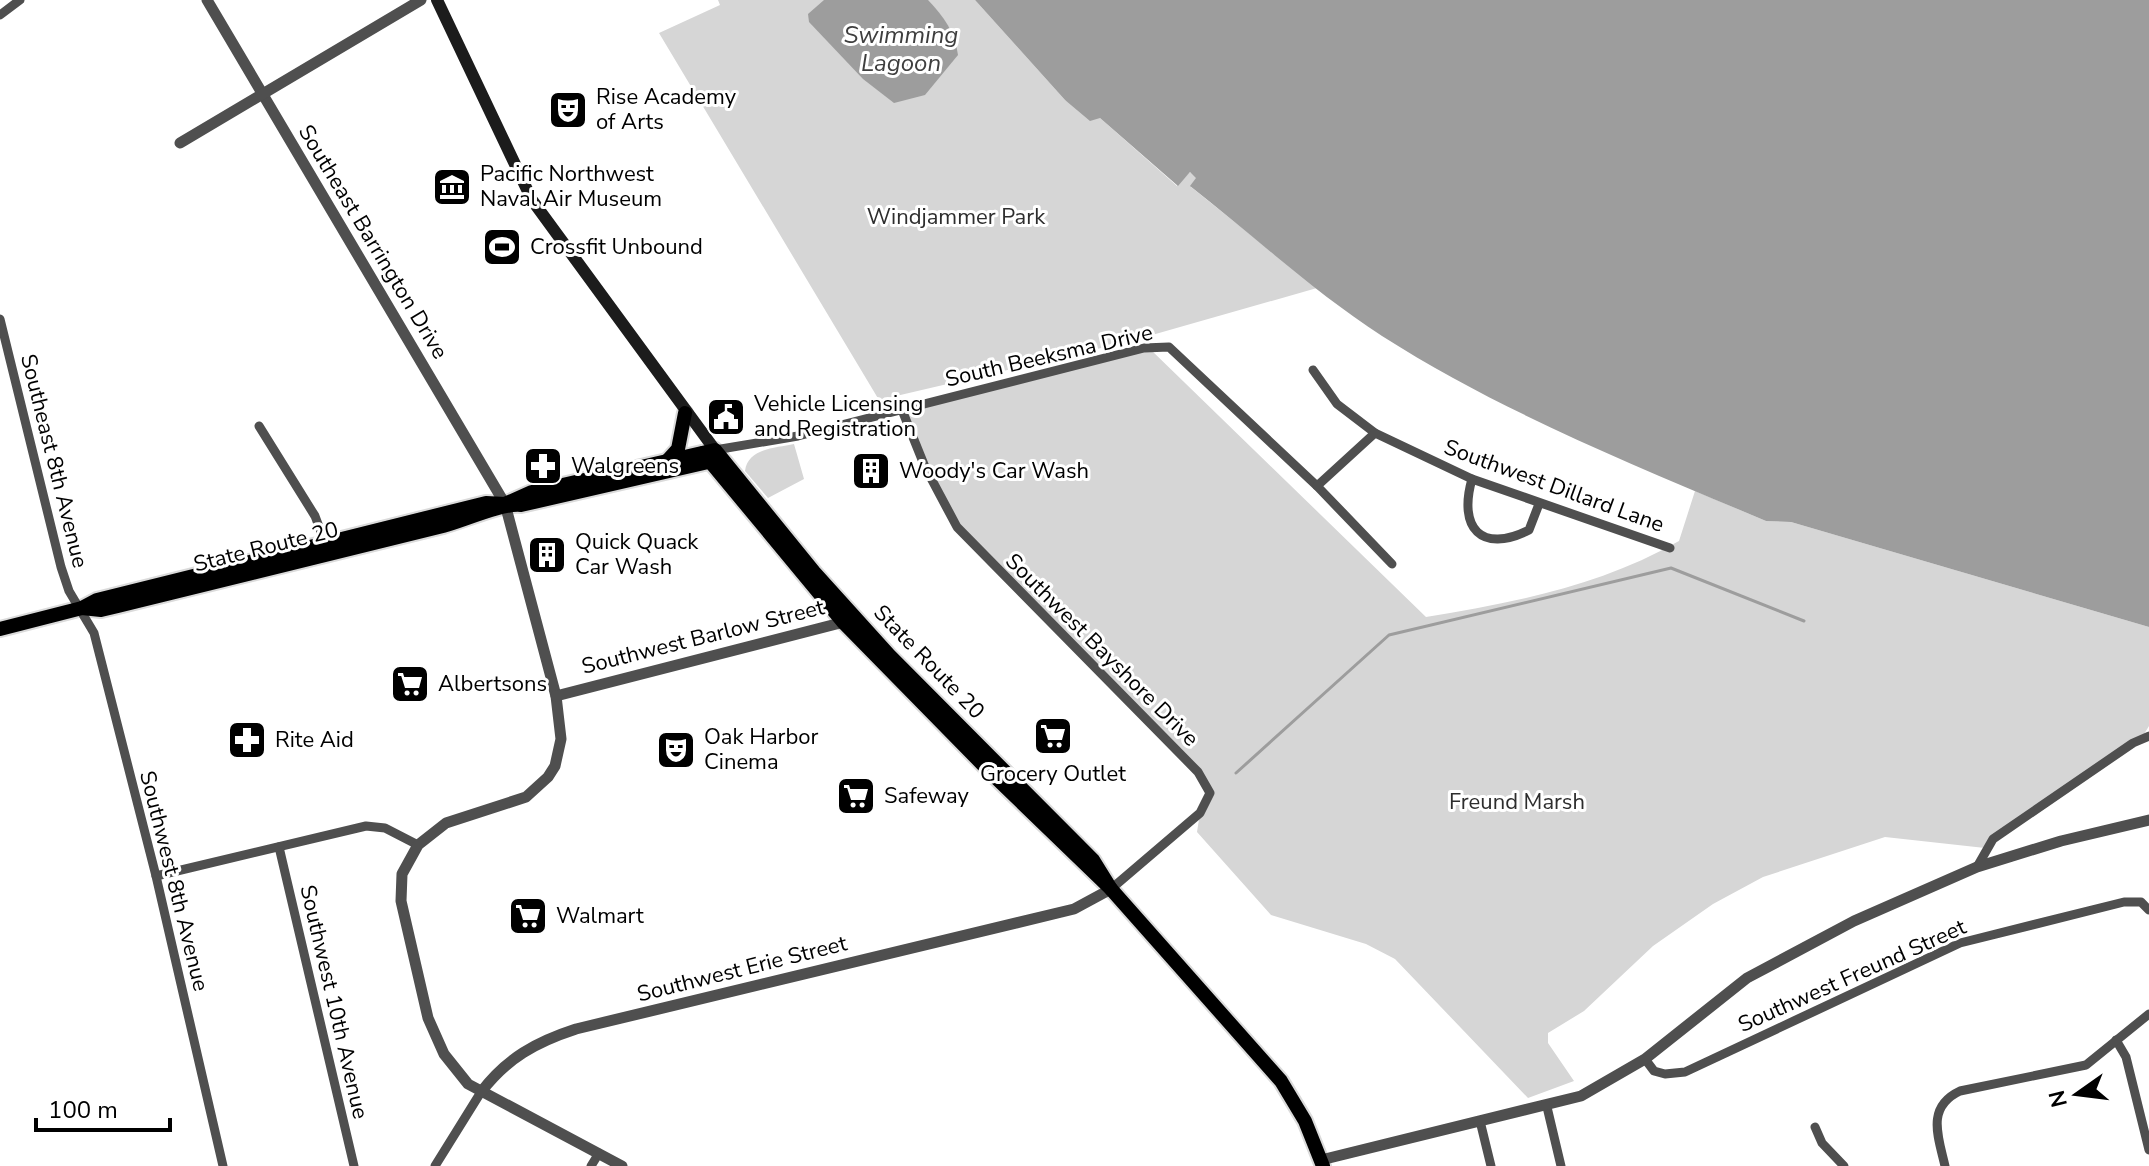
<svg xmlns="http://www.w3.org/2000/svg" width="2149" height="1166" font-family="'Nunito Sans',sans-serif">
  <rect width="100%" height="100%" fill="#fff"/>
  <g fill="#d6d6d6">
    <polygon points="718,0 975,0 1065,100 1100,118 1177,186 1190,172 1197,178 1191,187 1317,288 1131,341 879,400 659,33 720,5"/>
    <path d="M 1149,348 L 1426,617 C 1516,602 1600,586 1679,541 L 1695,491 L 1766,521 L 1791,522 L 2149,627 L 2149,726 L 2141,739 L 1985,848 L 1885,837 L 1763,877 L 1713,904 L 1653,946 L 1584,1011 L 1548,1033 L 1548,1043 L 1574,1081 L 1528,1098 L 1395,959 L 1366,944 L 1271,915 L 1197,832 L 1200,813 L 1208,802 L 1205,782 L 957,527 L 902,410 Z"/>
    <path d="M 794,444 L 804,479 L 768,498 L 745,471 C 748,448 776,448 794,444 Z"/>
  </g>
  <g fill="#9d9d9d">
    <path d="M 824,0 L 928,0 C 944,17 955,32 958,55 L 925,95 L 894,103 L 863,79 L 809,22 L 808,14 Z"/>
    <path d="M 975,0 L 2149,0 L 2149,627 L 1791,522 L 1766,521 C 1636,466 1501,412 1382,336 C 1314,292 1254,236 1190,186 L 1196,178 L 1190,172 L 1178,186 L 1100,118 L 1090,121 L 1065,100 Z"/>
  </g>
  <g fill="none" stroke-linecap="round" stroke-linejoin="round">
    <polyline stroke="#9d9d9d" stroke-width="3" points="1236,773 1389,635 1671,568 1804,621"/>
    <defs>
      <g id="primary">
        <polyline points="703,453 843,622 992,774 1111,889 1281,1081 1305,1121 1323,1166"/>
        <polyline points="668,460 678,449 685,413"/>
        <path d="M 82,608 L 101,610 L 118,606 L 443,526 C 465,520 502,503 521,505 L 717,460"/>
        <polyline points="0,629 82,608 97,600 486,503 505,504 532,492 715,450 814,572 889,655 1093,860 1111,889"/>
      </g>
    </defs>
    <use href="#primary" stroke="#dbdbdb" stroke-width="18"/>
    <g stroke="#4f4f4f" stroke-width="9">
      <polyline points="0,15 20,0"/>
      <polyline points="0,319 61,567 69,591 94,633 156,876 223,1166"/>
      <polyline points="1313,370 1337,404 1375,433 1472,479 1670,548"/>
      <polyline points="902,410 925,467 957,527 1198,772 1210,793 1200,813 1111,889"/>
      <polyline points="259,426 315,516 321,532 319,548"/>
      <polyline points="715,450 798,436 1144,348 1169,347 1317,486 1392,564"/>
      <path d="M 1472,479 C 1458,528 1481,554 1529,530 L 1539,504"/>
      <polyline points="1317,486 1375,433"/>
      <polyline points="279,847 354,1166"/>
      <polyline points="1977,867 1993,839 2133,743 2149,736"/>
      <polyline points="156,876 366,826 385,828 418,845"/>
      <polyline points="2116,1040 2126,1057 2149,1150"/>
      <polyline points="1645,1059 1654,1071 1665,1074 1685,1072 1960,943 2124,902 2141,902 2149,910"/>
      <polyline points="1547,1107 1561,1166"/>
      <polyline points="1480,1121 1491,1166"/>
      <polyline points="1815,1127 1822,1143 1844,1166"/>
      <polyline points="435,1166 481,1092"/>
      <polyline points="591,1166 599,1153"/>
      <path d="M 1945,1166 C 1938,1136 1926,1107 1960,1091 L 2086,1065 L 2149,1014"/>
    </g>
    <g stroke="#4f4f4f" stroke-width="11">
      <polyline points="207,0 505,504 556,696 561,739 555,766 548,777 526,797 446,823 418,845 402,874 401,901 428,1018 444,1054 468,1084 622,1166"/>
      <polyline points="180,143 421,0"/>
      <polyline points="556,696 848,621"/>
      <path d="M 481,1092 C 507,1058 536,1042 576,1029 L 1074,909 L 1111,889"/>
      <polyline points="1321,1160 1581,1096 1645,1059 1747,978 1854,921 1977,867 2061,841 2149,820"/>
    </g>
    <polyline stroke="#1c1c1c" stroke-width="12" points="437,0 532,200 715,450"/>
    <use href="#primary" stroke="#000" stroke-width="14"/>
  </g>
  <defs>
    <symbol id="theatre-square" viewBox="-11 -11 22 22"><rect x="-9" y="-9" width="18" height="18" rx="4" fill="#000" stroke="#fff"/><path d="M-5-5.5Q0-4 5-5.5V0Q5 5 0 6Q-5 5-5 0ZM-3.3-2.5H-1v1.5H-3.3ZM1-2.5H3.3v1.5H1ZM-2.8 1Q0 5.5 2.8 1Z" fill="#fff"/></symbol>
    <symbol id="museum-square" viewBox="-11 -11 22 22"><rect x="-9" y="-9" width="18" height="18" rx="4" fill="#000" stroke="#fff"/><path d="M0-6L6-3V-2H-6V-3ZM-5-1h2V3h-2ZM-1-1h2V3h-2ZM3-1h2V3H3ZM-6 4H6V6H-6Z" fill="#fff"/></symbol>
    <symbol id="stadium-square" viewBox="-11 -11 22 22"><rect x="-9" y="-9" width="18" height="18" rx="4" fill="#000" stroke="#fff"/><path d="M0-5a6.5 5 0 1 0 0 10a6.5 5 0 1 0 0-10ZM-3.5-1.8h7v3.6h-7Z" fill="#fff"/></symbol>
    <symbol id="civic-square" viewBox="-11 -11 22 22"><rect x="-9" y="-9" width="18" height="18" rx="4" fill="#000" stroke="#fff"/><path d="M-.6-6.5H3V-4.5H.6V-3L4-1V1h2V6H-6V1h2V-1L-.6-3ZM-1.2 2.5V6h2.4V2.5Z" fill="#fff"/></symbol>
    <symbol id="pharmacy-square" viewBox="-11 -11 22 22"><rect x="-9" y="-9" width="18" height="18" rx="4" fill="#000" stroke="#fff"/><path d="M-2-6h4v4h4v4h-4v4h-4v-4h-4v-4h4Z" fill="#fff"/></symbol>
    <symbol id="building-square" viewBox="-11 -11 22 22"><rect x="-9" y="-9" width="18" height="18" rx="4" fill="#000" stroke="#fff"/><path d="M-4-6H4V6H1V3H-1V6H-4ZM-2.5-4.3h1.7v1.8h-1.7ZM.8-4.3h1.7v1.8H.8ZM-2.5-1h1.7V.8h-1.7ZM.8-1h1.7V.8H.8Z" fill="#fff"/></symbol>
    <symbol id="supermarket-square" viewBox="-11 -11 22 22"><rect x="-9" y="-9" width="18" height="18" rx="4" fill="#000" stroke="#fff"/><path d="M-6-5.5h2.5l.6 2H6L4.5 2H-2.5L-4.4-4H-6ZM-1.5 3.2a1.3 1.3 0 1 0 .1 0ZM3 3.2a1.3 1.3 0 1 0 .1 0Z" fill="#fff"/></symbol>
  </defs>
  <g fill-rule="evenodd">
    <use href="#theatre-square" x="546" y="88" width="44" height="44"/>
    <use href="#museum-square" x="430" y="165" width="44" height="44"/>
    <use href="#stadium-square" x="480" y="225" width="44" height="44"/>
    <use href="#civic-square" x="704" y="395" width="44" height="44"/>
    <use href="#pharmacy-square" x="521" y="444" width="44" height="44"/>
    <use href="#building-square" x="849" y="449" width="44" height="44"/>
    <use href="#building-square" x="525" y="533" width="44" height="44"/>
    <use href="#supermarket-square" x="388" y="662" width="44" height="44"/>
    <use href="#supermarket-square" x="1031" y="714" width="44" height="44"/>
    <use href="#pharmacy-square" x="225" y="718" width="44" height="44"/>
    <use href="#theatre-square" x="654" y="728" width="44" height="44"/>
    <use href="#supermarket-square" x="834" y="774" width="44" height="44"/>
    <use href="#supermarket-square" x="506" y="894" width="44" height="44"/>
  </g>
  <g text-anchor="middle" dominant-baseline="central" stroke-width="6" stroke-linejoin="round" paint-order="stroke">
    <g font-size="22" fill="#000" stroke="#fff" text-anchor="start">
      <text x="596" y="97">Rise Academy<tspan x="596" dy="25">of Arts</tspan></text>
      <text x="480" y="174">Pacific Northwest<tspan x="480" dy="25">Naval Air Museum</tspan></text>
      <text x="530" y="247">Crossfit Unbound</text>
      <text x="754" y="404">Vehicle Licensing<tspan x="754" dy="25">and Registration</tspan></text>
      <text x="571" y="466">Walgreens</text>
      <text x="899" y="471">Woody's Car Wash</text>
      <text x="575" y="542">Quick Quack<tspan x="575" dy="25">Car Wash</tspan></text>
      <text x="438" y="684">Albertsons</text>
      <text x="704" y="737">Oak Harbor<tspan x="704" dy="25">Cinema</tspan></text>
      <text x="275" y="740">Rite Aid</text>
      <text x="1053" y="774" text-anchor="middle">Grocery Outlet</text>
      <text x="884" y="796">Safeway</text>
      <text x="556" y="916">Walmart</text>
    </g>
    <g font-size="22" fill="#2d2d2d" stroke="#fff">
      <text x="956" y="217">Windjammer Park</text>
      <text x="1517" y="802">Freund Marsh</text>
    </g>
    <g font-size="22" fill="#000" stroke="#fff">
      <text transform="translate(373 242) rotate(59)">Southeast Barrington Drive</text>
      <text transform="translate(1049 356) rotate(-13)">South Beeksma Drive</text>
      <text transform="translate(54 461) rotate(76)">Southeast 8th Avenue</text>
      <text transform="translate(1554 486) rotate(20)">Southwest Dillard Lane</text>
      <text transform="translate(266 547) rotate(-14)">State Route 20</text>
      <text transform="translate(703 637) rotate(-14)">Southwest Barlow Street</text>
      <text transform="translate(1102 650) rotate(45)">Southwest Bayshore Drive</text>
      <text transform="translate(929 662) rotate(46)">State Route 20</text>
      <text transform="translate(174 881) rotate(76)">Southwest 8th Avenue</text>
      <text transform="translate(742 969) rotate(-14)">Southwest Erie Street</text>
      <text transform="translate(1852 976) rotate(-24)">Southwest Freund Street</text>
      <text transform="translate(334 1002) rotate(77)">Southwest 10th Avenue</text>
    </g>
    <g font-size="24" font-style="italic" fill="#3e3e3e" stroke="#fff">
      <text x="901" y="35">Swimming<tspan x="901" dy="28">Lagoon</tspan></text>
    </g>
  </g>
  <g transform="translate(2077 1094) rotate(256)" stroke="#ffffff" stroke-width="6" paint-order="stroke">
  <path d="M0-6L14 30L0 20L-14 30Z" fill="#000000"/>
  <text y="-12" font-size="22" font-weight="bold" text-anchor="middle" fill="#000000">N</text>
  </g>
  <path d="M36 1118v12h134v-12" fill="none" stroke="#000000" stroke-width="4"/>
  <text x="48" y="1118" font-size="24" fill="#000000" stroke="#ffffff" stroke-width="6" paint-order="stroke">100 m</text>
</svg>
